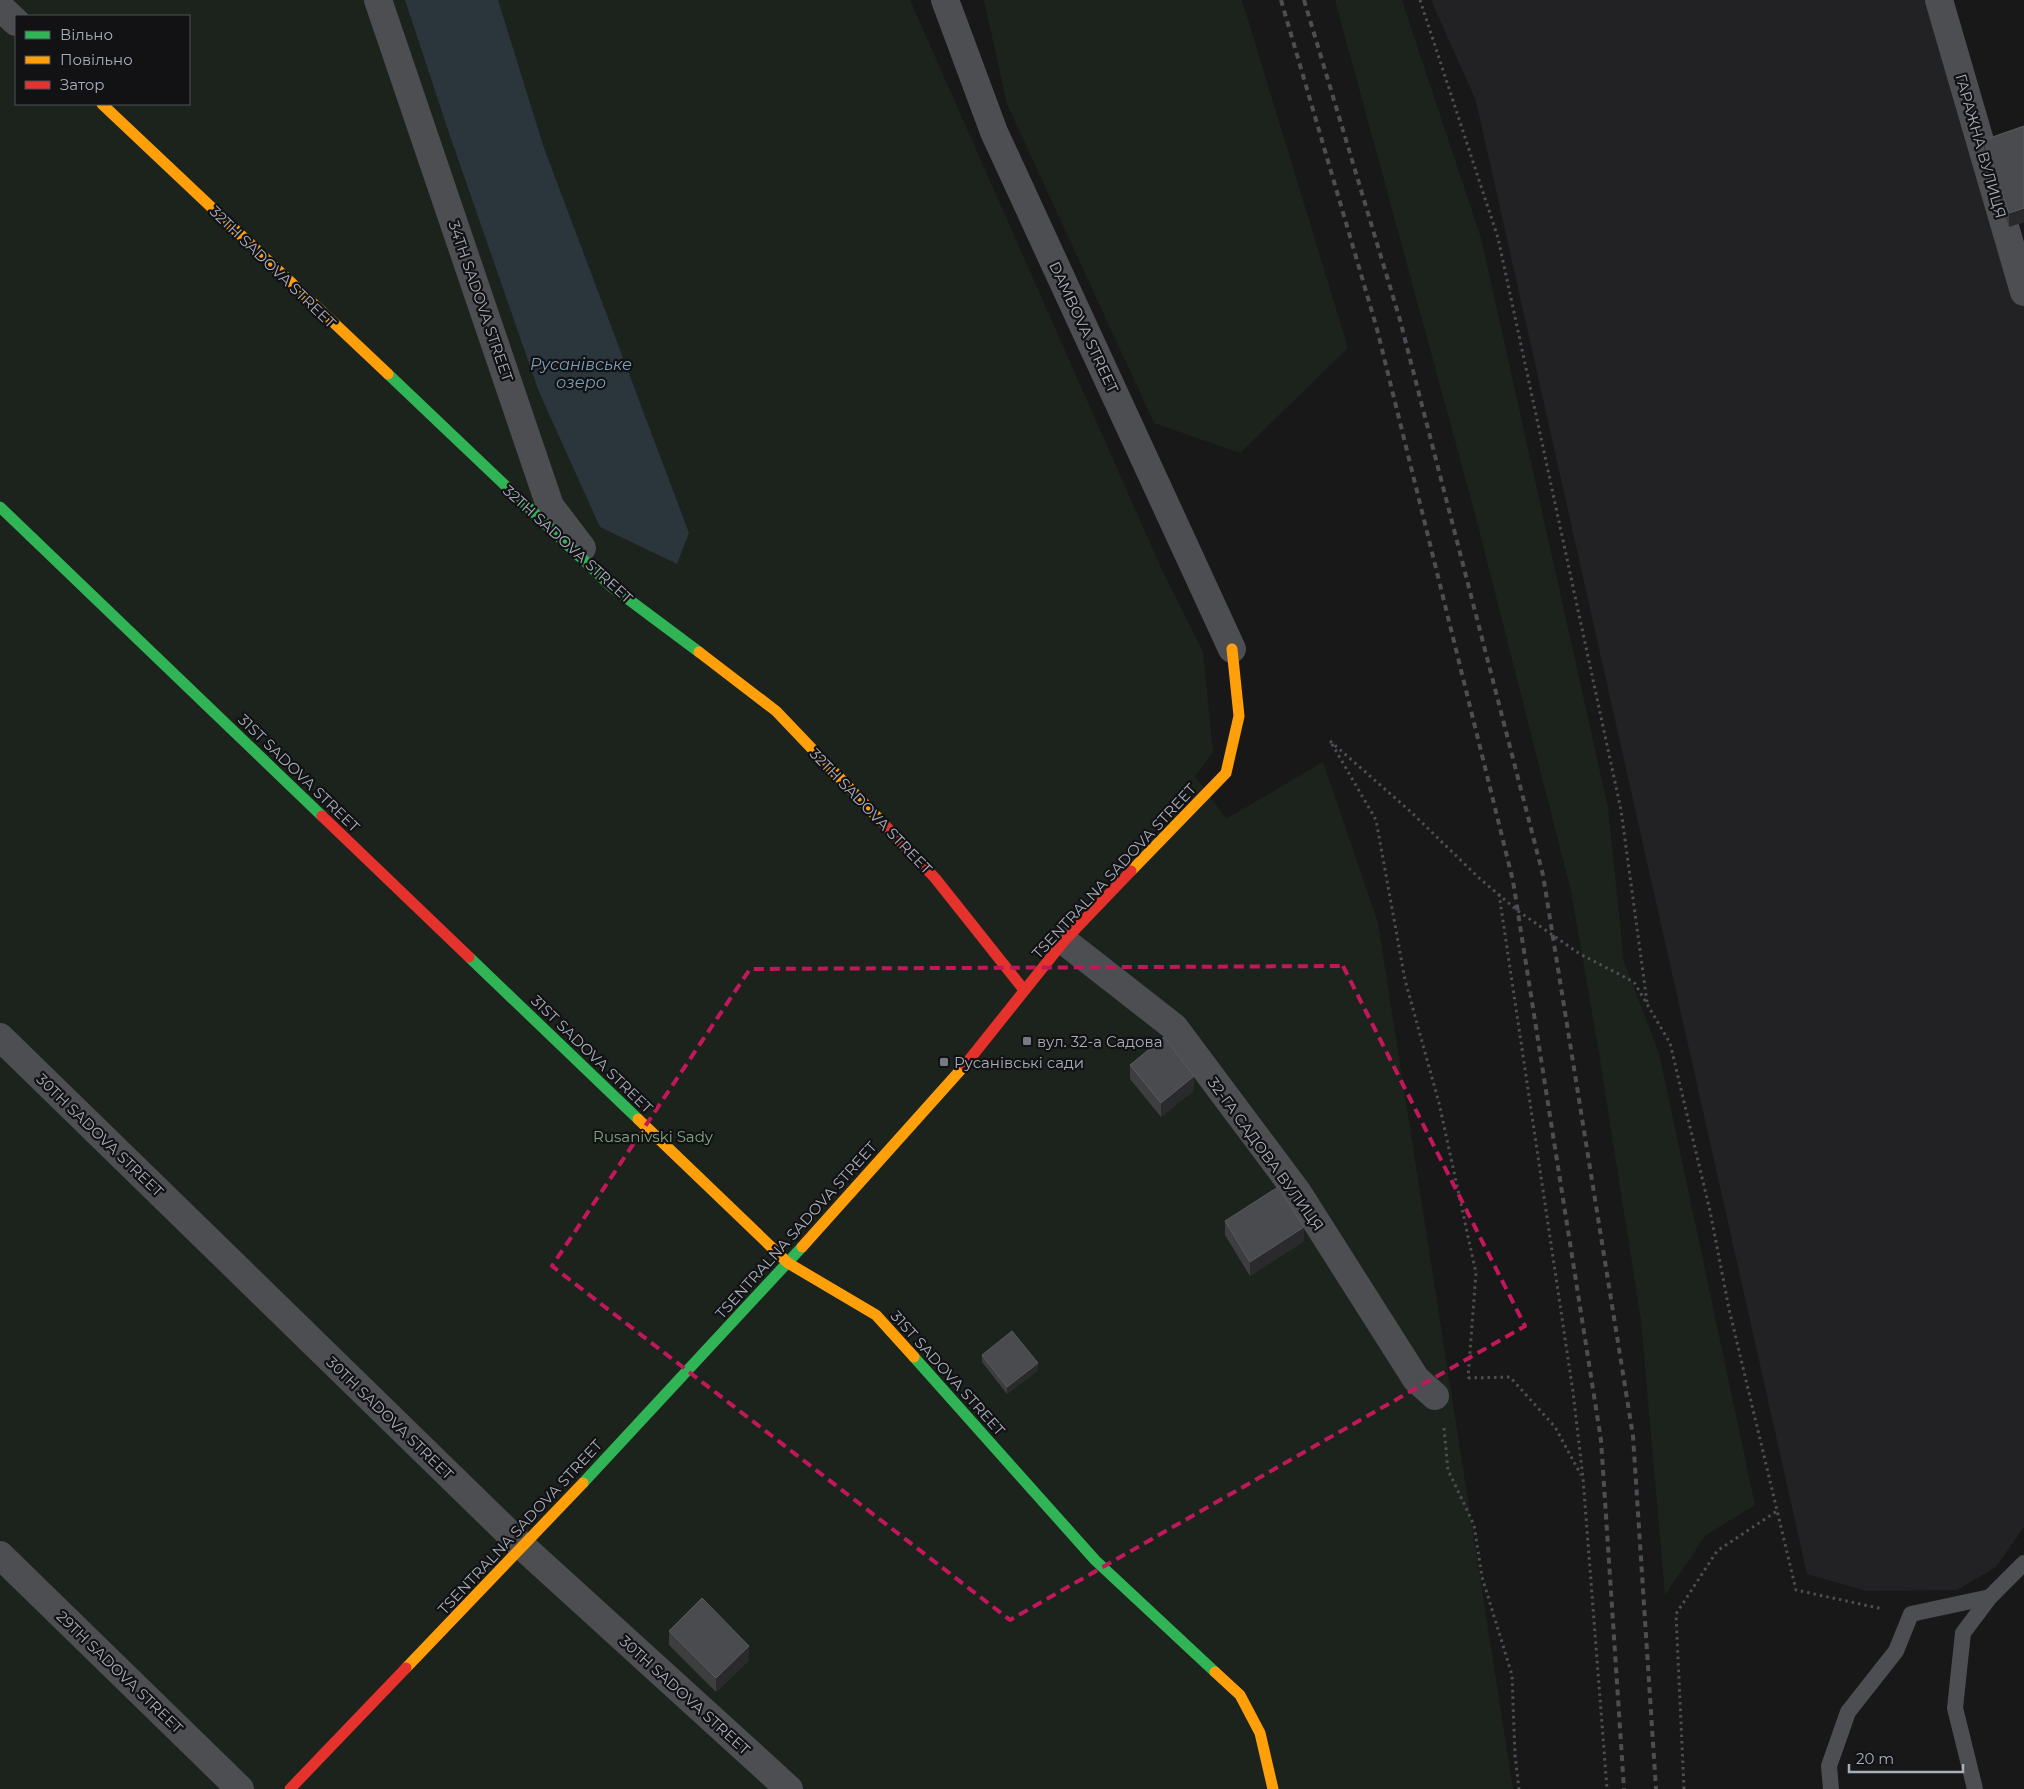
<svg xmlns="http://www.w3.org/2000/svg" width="2024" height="1789" font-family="Montserrat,sans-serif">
  <rect width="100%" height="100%" fill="#181819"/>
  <polygon fill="#222225" points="1431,0 1939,0 2024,292 2024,1527 1996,1567 1957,1590 1866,1591 1807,1574 1476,101"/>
  <g fill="#1c231c" fill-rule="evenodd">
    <path d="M 0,0 L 910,0 L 1162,570 L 1203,652 L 1213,752 L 1195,776 L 1226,819 L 1323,762 L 1378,923 L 1513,1789 L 0,1789 ZM 16,16 L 189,16 L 189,104 L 16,104 Z"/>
    <polygon points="984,0 1242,0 1348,348 1240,453 1154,423 1007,104"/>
    <polygon points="1335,0 1402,0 1481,238 1608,808 1624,962 1659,1053 1755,1505 1706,1535 1665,1595 1641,1320 1599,1053 1571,891 1475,514"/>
  </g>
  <polygon fill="#2a353c" points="405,0 498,0 544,148 689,533 677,564 600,527 539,392 449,133"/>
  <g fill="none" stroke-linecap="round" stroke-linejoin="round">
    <g stroke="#4e4f53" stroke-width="3" stroke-dasharray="2.5 4" stroke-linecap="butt">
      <polyline points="1420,0 1498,238 1621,810 1647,1002"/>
      <polyline points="1330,741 1411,812 1478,877 1518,911 1580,954 1634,982 1670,1043 1710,1211 1729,1309 1796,1590 1883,1609"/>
      <polyline points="1332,744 1376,820 1405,980 1439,1103 1476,1273 1468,1378"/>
      <polyline points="1499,894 1573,1392 1583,1478 1607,1789"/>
      <polyline points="1468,1378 1510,1377 1555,1427 1581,1475"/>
      <polyline points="1444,1428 1448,1470 1474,1525 1482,1577 1512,1675 1515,1755 1519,1789"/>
      <polyline points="1684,1789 1676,1614 1717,1551 1777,1511"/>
    </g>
    <g stroke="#4c4e52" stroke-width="16">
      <polyline points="1831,1789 1829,1766 1848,1712 1896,1651 1911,1614 1990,1597"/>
      <polyline points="1975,1789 1955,1708 1963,1633 1990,1597 2024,1563"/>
    </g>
    <g stroke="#4c4e52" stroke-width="28">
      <polyline points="378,0 550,506 582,548"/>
      <polyline points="945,0 994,132 1232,649"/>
      <polyline points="1939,0 2024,292"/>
      <polyline points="1,8 16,22"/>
      <polyline points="1064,941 1174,1027 1298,1193 1416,1379 1435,1396"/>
      <polyline points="0,1037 523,1547 789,1789"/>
      <polyline points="0,1555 240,1789"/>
    </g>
    <g stroke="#30b455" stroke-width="11">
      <polyline points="388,374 612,587 699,652"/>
      <polyline points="0,507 322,816"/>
      <polyline points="469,957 638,1119"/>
      <polyline points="914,1357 1095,1560 1215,1672"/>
      <polyline points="583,1483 802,1247"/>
    </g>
    <g stroke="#ff9f0a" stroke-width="11">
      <polyline points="102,104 388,374"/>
      <polyline points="699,652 776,711 880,820"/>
      <polyline points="1131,871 1226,773 1239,716 1232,649"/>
      <polyline points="638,1119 788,1263 876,1315 914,1357"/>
      <polyline points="802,1247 965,1065"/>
      <polyline points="406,1668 583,1483"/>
      <polyline points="1215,1672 1240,1695 1260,1733 1273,1789"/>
    </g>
    <g stroke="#e5322d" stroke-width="11">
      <polyline points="322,816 469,957"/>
      <polyline points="880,820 935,878 1024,990"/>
      <polyline points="965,1065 1064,941 1131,871"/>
      <polyline points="290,1789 406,1668"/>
    </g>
    <g stroke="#4c4e51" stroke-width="4" stroke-dasharray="6 5" stroke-linecap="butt">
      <polyline points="1281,0 1377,329 1513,881 1601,1440 1624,1789"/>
      <polyline points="1304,0 1400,320 1543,875 1633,1436 1656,1789"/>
    </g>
  </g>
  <g fill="#3e3e41">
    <polygon points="2024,126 2024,222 2009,227 1984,154 1984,140"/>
    <polygon points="1130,1065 1194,1090 1161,1117 1130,1079"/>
    <polygon points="1225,1221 1304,1241 1250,1276 1225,1235"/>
    <polygon points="982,1355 1038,1370 1007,1394 982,1362"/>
    <polygon points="669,1631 749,1660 716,1692 669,1645"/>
  </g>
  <g fill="#2a2a2c">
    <polygon points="2024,208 2024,222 2009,227 2009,213"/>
    <polygon points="1194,1076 1194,1090 1161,1117 1161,1103"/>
    <polygon points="1304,1227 1304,1241 1250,1276 1250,1262"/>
    <polygon points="1038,1363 1038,1370 1007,1394 1007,1387"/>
    <polygon points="749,1646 749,1660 716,1692 716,1678"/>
  </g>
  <g fill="#494b4e" stroke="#585a5f">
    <polygon points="2024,126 2024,208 2009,213 1984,140"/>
    <polygon points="1164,1037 1194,1076 1161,1103 1130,1065"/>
    <polygon points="1278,1187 1304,1227 1250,1262 1225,1221"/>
    <polygon points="1012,1331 1038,1363 1007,1387 982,1355"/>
    <polygon points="702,1598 749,1646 716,1678 669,1631"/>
  </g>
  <path fill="none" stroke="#c2185b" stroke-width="4" stroke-dasharray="10 6" stroke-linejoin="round" d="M 1343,966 L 1525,1326 L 1010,1620 L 552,1266 L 750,969 Z"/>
  <g fill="#767a82" stroke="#121215" stroke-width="2">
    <rect x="1022" y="1036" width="10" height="10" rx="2.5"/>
    <rect x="939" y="1057" width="10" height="10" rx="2.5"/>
  </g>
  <g text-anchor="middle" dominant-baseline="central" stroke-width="4.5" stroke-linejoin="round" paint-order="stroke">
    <g font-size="15" fill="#a8afba" stroke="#121215">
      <text transform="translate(1981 146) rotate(74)">ГАРАЖНА ВУЛИЦЯ</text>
      <text transform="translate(273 267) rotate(44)">32TH SADOVA STREET</text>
      <text transform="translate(481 301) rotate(71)">34TH SADOVA STREET</text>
      <text transform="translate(1084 327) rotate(65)">DAMBOVA STREET</text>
      <text transform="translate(568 544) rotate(42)">32TH SADOVA STREET</text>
      <text transform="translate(299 773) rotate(44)">31ST SADOVA STREET</text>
      <text transform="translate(871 811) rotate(46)">32TH SADOVA STREET</text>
      <text transform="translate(1114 871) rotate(-47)">TSENTRALNA SADOVA STREET</text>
      <text transform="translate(592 1054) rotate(44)">31ST SADOVA STREET</text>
      <text transform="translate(100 1135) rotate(44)">30TH SADOVA STREET</text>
      <text transform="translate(1266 1154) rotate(54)">32-ГА САДОВА ВУЛИЦЯ</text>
      <text transform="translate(796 1230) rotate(-48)">TSENTRALNA SADOVA STREET</text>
      <text transform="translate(948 1373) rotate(48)">31ST SADOVA STREET</text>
      <text transform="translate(390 1418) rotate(44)">30TH SADOVA STREET</text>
      <text transform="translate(520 1527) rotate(-47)">TSENTRALNA SADOVA STREET</text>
      <text transform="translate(120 1672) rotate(44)">29TH SADOVA STREET</text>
      <text transform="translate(685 1695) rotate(42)">30TH SADOVA STREET</text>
    </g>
    <g font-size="15" fill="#a8afba" stroke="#121215" text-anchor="start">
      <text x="1037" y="1041">вул. 32-а Садова</text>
      <text x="954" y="1062">Русанівські сади</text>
    </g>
    <g font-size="15" fill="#7ea77e" stroke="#121215">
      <text x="653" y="1136">Rusanivski Sady</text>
    </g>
    <g font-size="16" font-style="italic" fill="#7ca0b8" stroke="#121215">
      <text x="581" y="364">Русанівське<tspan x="581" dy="18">озеро</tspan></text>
    </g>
  </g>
  <rect x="15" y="15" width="175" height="90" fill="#121215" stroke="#4e5157"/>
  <rect x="25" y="31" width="25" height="8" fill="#30b455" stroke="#4e5157"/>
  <text x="60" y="40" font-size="15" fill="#a8afba">Вільно</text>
  <rect x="25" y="56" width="25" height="8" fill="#ff9f0a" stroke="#4e5157"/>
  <text x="60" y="65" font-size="15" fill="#a8afba">Повільно</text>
  <rect x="25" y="81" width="25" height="8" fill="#e5322d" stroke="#4e5157"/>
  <text x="60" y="90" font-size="15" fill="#a8afba">Затор</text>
  <path d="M1849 1764v8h114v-8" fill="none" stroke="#a8afba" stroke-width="2.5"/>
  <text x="1856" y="1764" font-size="15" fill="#a8afba" stroke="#121215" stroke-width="4" paint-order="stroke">20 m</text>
</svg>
